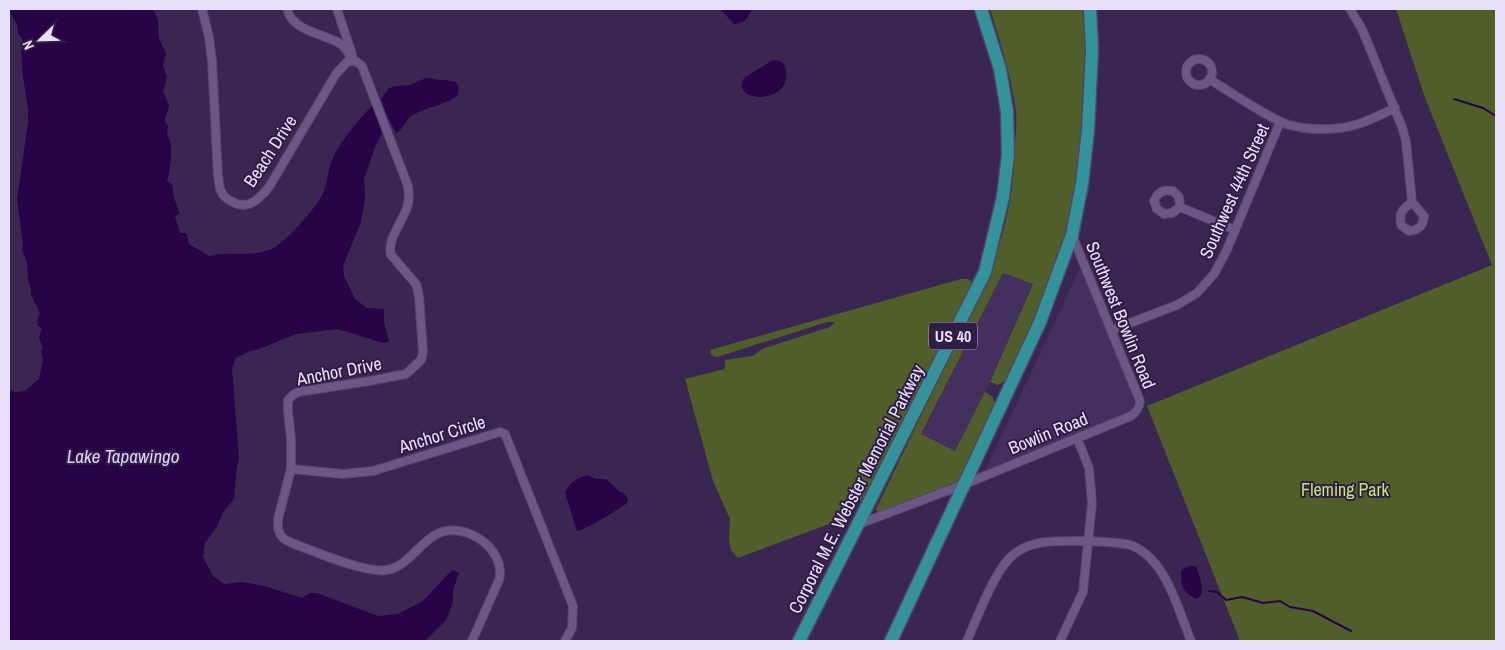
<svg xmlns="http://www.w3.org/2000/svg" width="1505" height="650" font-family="'Archivo Narrow',sans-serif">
  <rect width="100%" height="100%" fill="#392751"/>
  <g fill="#44305f">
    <polygon points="1081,266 1132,391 1134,406 1128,414 984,473"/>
    <polygon points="1003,273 1033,283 990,382 955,452 921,435"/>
  </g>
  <g fill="#505e29">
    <path d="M 990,9 L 1084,9 L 1088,72 L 1078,178 L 1066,233 L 1049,287 L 1009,377 L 1005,381 L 998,385 L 990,382 L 1033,284 L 1003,273 L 921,434 L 955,451 L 985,392 L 993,397 L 995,406 L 963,476 L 956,483 L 878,513 L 876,509 L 984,286 C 1004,240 1015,193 1015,142 C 1016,132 1017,122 1016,112 C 1012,78 1000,41 990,9 Z"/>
    <polygon points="1396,9 1496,9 1496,641 1240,641 1147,406 1492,265 1424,95"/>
    <polygon points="961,279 967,279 971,281 972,285 861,501 854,500 843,517 837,521 738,558 731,550 729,540 730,519 713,481 685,379 725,369 725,360 753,356 762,349 830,327 835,322 827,322 717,357 711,355 710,350"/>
  </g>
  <g fill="#280348">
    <path d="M 9,9 L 153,9 L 158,20 L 159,38 L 166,54 L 163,65 L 167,77 L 163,91 L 169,105 C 169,114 160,119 169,127 L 167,129 C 167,136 168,135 170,141 C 173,148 170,174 167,181 L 172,184 L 174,198 L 180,214 L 175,216 L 180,233 L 186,233 L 188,238 L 189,244 L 209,256 C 230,251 254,258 274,248 C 285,242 321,203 324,191 C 328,180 328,169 333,158 C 340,142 359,119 372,106 L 376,110 L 383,131 L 376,145 L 364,179 L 365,199 L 361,222 L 343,266 L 344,276 L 355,299 L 367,308 L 384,309 L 384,321 L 389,342 L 383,343 L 338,329 L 296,334 L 262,348 L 248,352 L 236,358 L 232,368 L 239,459 L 237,466 L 234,499 L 224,511 L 216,528 L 205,543 L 203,557 L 213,576 L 224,584 L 241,582 L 261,585 L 302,598 L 310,593 L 317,593 L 378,616 L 398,614 L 423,601 L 452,570 L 459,573 L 453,590 L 453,603 L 446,620 L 425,641 L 9,641 L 9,389 L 15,392 L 25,391 L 39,379 L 43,360 L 41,351 L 43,348 L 39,338 L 42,328 L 38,326 L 37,320 L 40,313 L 31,295 L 31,290 L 28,281 L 27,263 L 22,249 L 23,246 L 17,199 L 28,123 L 28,109 L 23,76 L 21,51 L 23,47 L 22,39 L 18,33 L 17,24 L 9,11 Z"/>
    <path d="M 720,9 L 752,9 C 748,17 745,24 734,24 Z"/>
    <path d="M 775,60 C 781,61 785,63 786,70 C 792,106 729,103 744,78 L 771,61 Z"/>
    <path d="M 426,78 C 431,78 437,80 442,80 C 454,81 461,80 458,95 C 446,105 425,107 411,116 C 405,121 403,130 396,133 L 387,116 L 381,99 L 389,88 L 397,86 L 410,85 Z"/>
    <path d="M 587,475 L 596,479 L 606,479 L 620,492 L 624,493 L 627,497 L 628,501 L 626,504 C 610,514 595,525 577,531 L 565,493 C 570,482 576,479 587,475 Z"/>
    <path d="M 1189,566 L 1196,566 L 1201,581 L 1202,594 L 1197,599 C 1182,592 1181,587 1181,571 Z"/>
  </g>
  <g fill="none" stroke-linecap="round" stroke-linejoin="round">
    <g stroke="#280348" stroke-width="2">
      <polyline points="1454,99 1483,108 1496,116"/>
      <polyline points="1209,591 1217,592 1226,600 1242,597 1263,603 1280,601 1290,607 1313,611 1351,631"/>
    </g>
    <defs>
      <g id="minor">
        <path d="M 202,9 L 209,37 L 212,61 L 218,176 C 219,181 219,187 221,191 C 223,196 228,200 233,202 C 248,211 260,198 269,187 L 336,74 L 347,62 L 354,61"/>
        <path d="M 287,9 C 293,32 323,33 341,44 C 346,48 349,55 353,59 C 356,62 359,63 362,66 L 408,186 C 409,194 410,202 406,210 C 401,224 387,240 391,255 L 416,284 L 419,296 L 423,352 L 421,360 L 406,374 L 369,381 L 298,392 L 293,395 L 288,400 L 288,411 L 291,439 L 291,469 L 278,519 L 278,528 L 280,534 L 284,539 L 292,543 C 313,551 367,574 387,570 C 409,566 420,541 439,533 C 466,521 507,550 499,580 L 472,641"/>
        <polyline points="337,9 352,54"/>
        <path d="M 1350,9 L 1362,29 L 1402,127 L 1406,141 L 1412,202 L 1424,216 C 1423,226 1419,230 1409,231 L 1401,225 C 1399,212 1402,210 1412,202"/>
        <circle cx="1199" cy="72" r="13"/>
        <path d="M 1209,79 C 1232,93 1255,109 1279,121 C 1299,131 1334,131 1355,125 C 1369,121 1382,114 1395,108"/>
        <path d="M 1180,207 L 1172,213 L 1164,214 L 1157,209 L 1154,201 C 1158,192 1163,189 1173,191 L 1179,197 L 1180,207 L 1235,230"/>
        <polyline points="1112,330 1177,305 1197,293 1214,274 1226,252 1280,122"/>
        <polyline points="291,469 343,474 373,471 500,432 505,434 573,606 572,628 565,641"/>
        <path d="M 859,524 L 965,484 L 1131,416 C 1137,412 1139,408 1140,401 L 1072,235"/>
        <path d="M 967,641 C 977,618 995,569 1014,554 C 1032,540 1054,541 1076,541 C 1087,541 1124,542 1133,546 C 1167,561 1178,610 1191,641"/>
        <polyline points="1060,641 1083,592 1092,503 1089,468 1077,438"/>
      </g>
      <g id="primary">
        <polyline points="799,641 985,272 1003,197 1008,155 1007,111 1000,69 981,9"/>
        <polyline points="891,641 1040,322 1072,235 1082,184 1088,130 1092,50 1090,9"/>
      </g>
    </defs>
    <use href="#minor" stroke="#554469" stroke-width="10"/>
    <use href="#primary" stroke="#554469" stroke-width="15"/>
    <use href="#minor" stroke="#6a5785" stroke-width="8"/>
    <use href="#primary" stroke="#32939a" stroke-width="12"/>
  </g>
  <g text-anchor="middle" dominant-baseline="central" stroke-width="4" stroke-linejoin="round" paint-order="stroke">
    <rect fill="#2f1d46" stroke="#b0a5c3" stroke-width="1" x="929" y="322.5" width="48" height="27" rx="4"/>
    <g font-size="16" font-weight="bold" fill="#e8dff9">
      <text x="953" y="336">US 40</text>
    </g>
    <g font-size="18" fill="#e8dff9" stroke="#2f1d46">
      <text transform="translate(270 151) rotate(-57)">Beach Drive</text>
      <text transform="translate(1234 191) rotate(-66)">Southwest 44th Street</text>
      <text transform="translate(1121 315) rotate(68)">Southwest Bowlin Road</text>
      <text transform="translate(339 371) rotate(-11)">Anchor Drive</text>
      <text transform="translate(1048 433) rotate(-22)">Bowlin Road</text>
      <text transform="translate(442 434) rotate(-17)">Anchor Circle</text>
      <text transform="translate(856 489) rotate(-63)">Corporal M.E. Webster Memorial Parkway</text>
    </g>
    <g font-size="18" fill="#c4e371" stroke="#2f1d46">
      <text x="1345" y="489">Fleming Park</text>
    </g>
    <g font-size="19" font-style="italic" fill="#decff8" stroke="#2f1d46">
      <text x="123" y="456">Lake Tapawingo</text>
    </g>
  </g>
  <rect width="1505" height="650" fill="none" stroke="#e8dff9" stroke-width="20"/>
  <g transform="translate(40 40) rotate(247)" stroke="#2f1d46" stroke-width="4" paint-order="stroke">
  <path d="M0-4L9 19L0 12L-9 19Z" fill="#e8dff9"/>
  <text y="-8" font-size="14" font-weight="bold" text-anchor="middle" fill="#e8dff9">N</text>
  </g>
</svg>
